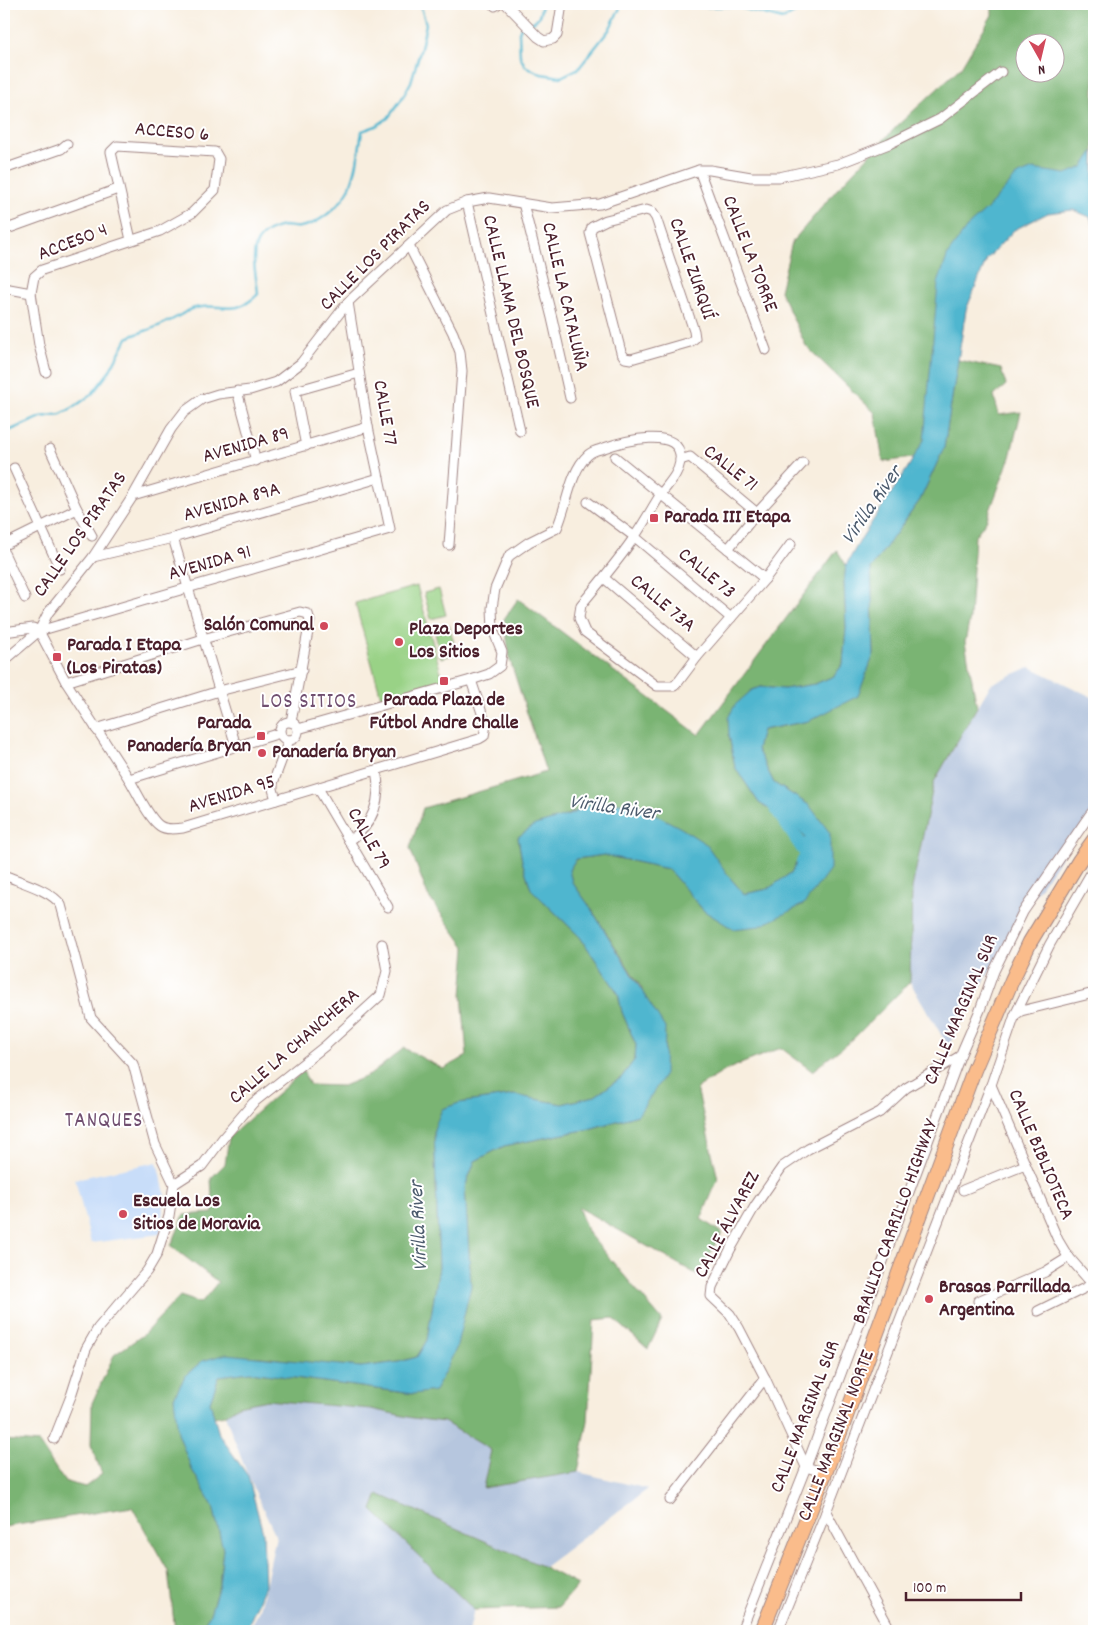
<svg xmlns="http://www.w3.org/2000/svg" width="1098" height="1635" font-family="Dekko,sans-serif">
  <rect width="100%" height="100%" fill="#fff"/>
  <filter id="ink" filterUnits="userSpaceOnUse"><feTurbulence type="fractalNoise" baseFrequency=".02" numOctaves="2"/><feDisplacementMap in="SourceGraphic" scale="10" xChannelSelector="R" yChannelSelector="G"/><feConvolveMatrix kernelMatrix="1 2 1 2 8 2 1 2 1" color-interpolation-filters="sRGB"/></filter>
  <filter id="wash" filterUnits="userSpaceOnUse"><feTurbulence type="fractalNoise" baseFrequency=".0096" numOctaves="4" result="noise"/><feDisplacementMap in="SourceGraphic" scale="20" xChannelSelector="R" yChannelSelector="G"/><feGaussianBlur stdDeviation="1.12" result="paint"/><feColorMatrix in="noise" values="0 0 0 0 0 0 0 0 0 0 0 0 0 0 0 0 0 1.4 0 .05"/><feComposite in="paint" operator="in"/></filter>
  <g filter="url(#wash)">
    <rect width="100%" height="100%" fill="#f8eedf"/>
    <polygon fill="#c8ddf9" points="157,1162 165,1193 160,1234 91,1243 75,1179"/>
    <g fill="#b6c6de">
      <polygon points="1030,667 1094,698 1094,810 1023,912 948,1046 910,982 912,888 934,782 991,684"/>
      <polygon points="267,1400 371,1409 413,1418 444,1422 491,1450 484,1488 578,1472 648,1489 544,1567 378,1494 372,1510 474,1610 469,1631 248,1631 260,1610 276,1536 248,1476 225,1415 238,1406"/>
    </g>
    <g fill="#99d286" stroke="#727858">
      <polygon points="417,586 443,680 381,697 355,603"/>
      <polygon points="439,589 446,615 431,619 424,593"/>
      <polygon points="449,625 457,654 441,658 434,629"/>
    </g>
    <g fill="#7ab473" stroke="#626a4f" fill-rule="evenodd">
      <path d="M 992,4 L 1094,4 L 1094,176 L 978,249 L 926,456 L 883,462 L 875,413 L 806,346 L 780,291 L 792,242 L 839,187 L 897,126 L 961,67 L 992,15 ZM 1026,42 L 1056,42 L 1056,72 L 1026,72 Z"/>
      <polygon points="958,360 1001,369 1006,385 994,396 999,415 1021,412 1010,457 986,521 975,536 970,618 965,642 977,707 934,782 912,888 910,982 853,1039 812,1071 781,1048 728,1069 697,1088 718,1179 701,1219 722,1233 698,1275 578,1207 588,1233 662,1320 648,1349 613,1318 594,1320 588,1421 578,1472 483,1488 491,1450 444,1422 413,1418 371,1409 267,1400 238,1406 225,1415 214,1417 210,1402 219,1376 250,1372 414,1394 471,1286 465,1187 475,1161 504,1146 589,1129 638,1115 642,989 588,904 572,882 569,870 576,859 604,855 668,869 704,911 804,904 809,805 774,783 757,749 762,730 809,721 874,654 871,568 920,500 944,448"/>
      <polygon points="837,550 846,565 844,582 846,628 843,664 834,676 815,684 784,689 760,687 729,735 735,767 759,803 791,822 805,837 801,853 792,872 768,889 744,894 731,879 594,803 518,837 522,861 531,889 580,937 618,993 622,1012 636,1045 635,1059 621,1078 595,1096 562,1104 514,1095 459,1103 434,1130 439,1268 427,1340 417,1357 399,1362 361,1367 295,1361 261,1357 202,1361 186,1375 174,1397 191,1468 213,1506 223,1549 219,1585 210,1614 199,1631 175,1631 168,1571 132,1507 4,1527 4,1440 39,1443 64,1481 85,1487 102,1474 91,1445 92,1403 114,1355 143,1335 180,1296 201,1303 218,1282 171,1246 184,1215 213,1213 211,1178 225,1164 229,1137 303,1071 310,1085 343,1086 370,1075 404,1048 443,1069 467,1056 462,995 466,948 428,896 410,848 423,808 546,772 510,660 504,619 518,599 699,735"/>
      <polygon points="378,1494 544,1567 578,1585 559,1607 474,1610 372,1510"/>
    </g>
    <polygon fill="#50b6cf" stroke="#4d6a7d" points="1094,151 1094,226 1090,217 1073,210 1048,213 1014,230 987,259 966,310 944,448 920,500 871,568 874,654 858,696 809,721 762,730 757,749 774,783 809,805 830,833 830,869 804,904 760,926 733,929 704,911 668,869 604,855 576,859 569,870 572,882 588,904 665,1028 664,1076 638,1115 589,1129 504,1146 475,1161 465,1187 471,1286 456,1349 435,1391 414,1394 250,1372 219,1376 210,1402 219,1434 248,1476 263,1533 265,1586 246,1631 199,1631 210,1614 219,1585 223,1549 213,1506 191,1468 178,1433 174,1397 186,1375 202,1361 226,1354 361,1367 399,1362 417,1357 427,1340 439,1267 434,1129 442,1109 459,1103 514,1095 562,1104 595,1096 621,1078 635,1059 636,1045 622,1012 618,993 580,937 531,889 522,861 518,837 535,825 569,815 594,803 620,803 645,809 681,828 706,844 731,879 744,894 768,889 792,872 801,853 805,837 791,822 759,803 735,767 729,735 728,718 735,705 752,690 760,687 784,689 815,684 834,676 843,664 846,628 844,582 846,565 862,537 907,469 924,440 938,283 948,254 968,226 987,209 1016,176 1033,169 1066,174 1083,167 1093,152"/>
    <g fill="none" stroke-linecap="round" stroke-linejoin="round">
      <g stroke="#50b6cf" stroke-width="2.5">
        <polyline points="700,4 705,7 734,6 783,19 796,12 795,4"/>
        <path d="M 529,24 C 539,20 540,15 542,4"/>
        <polyline points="524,26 521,27 519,32 520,56 525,66 541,74 561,77 579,68 609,30 620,8 619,4"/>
        <path d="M 4,433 L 41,417 L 61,414 L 74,407 L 92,394 L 109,372 L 127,338 C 140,332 154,329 167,322 C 177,318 185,311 195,308 C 221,301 233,319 258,294 C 257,278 251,261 256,245 C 260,234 274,227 284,226 C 289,226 295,228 300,227 C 318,225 339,207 348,191 C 357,173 359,150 362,131 L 376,126 L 388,118 L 401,100 L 411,82 L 421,48 L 426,24 L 420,4"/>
      </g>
      <polyline stroke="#50b6cf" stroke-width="14" points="773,803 808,856 803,862"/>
    </g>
  </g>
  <g filter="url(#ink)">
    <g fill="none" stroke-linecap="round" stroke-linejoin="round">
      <defs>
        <g id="minor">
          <polyline points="506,4 538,37 544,41 553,39 557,35 562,4"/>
          <polyline points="495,6 498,4"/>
          <polyline points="4,169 61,149 67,144"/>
          <polyline points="699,170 766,350"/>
          <polyline points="467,202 520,431"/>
          <polyline points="523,203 552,318 570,398"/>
          <polygon points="646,210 652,212 656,218 694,331 695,338 690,342 631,359 625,358 621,352 590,233 592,227 606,220"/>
          <polyline points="4,230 118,189"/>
          <polyline points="409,246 453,333 460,352 462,371 449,545"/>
          <polyline points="4,288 31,293"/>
          <polyline points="46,372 39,345 31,293 34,277 42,270 160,231 192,213 215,190 219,159 215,152 117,146 111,152 131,240"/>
          <polyline points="237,391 256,461"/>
          <polyline points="306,446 295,391 359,373"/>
          <polyline points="50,449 77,509 92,536"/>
          <polyline points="615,457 765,579"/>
          <polyline points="680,460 690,457 757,513"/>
          <polyline points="14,468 60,569"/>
          <polyline points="133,496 368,427"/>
          <polyline points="588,502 635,537 731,618"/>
          <polyline points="173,538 236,746"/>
          <polyline points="4,545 77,509"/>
          <polyline points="728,549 757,513 803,463"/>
          <polyline points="4,553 25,598"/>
          <polyline points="93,557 173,538 379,478"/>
          <polyline points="604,578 697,657"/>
          <polyline points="39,631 48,613 93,557 133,496 171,429 184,412 202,399 218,394 250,390 276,382 301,363 348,302 447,210 467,202 489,198 552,208 600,204 699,170 710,170 751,177 779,177 838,164 889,144 940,119 1001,72"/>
          <polyline points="4,632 33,628 39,631 66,682 129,779 280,733"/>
          <polyline points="4,661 39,631 390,529 368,427 348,302"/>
          <polyline points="66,682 203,639 300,612 308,614 310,621 291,722"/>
          <circle cx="289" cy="731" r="9"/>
          <polyline points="96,729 219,691 302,670"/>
          <path d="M 298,729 L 471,680 L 489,674 L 500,666 L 502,652 L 493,630 L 492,608 L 495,589 L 509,556 L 529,542 L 557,528 C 567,506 570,471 588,455 C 591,452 597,450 601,449 C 620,442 685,423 680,462 C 678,475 668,484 661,494 C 652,508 644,523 635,536 C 619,560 599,583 581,605 L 579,618 L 585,632 L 657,686 L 674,686 L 679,681 L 697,657 L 765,579 L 791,544"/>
          <path d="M 129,779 C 136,790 149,819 160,826 C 166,830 175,829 183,828 L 479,739 L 484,736 L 486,725 L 471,680"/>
          <polyline points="318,788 388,907"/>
          <polyline points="276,800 273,789 273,783 289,740"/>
          <path d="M 349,841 C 374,824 382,799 376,770"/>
          <path d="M 4,875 C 20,882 51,890 61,905 L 91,1018 L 133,1064 L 155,1144 L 174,1184 L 169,1216 L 157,1254 L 147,1271 L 98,1328 L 86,1349 L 71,1396 L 54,1439"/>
          <polyline points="1015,1015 1021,1011 1094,993"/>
          <polyline points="991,1085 1058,1240 1067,1255 1094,1286"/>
          <polyline points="174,1184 202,1166 223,1138 253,1103 325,1046 381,995 387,971 382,944"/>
          <polyline points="963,1190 1025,1165"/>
          <polyline points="978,1301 1045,1272 1069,1257"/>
          <polyline points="1038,1311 1093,1284"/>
          <polyline points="825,1473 806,1467 765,1378 739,1328 730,1314 711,1296 712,1287 730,1250 755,1206 782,1167 808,1149 880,1112 906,1088 960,1056"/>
          <polyline points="670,1500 765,1378"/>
          <polyline points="826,1512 891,1631"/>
          <polyline points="741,1631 806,1467 960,1056 980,1010 994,971 1023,912 1089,816 1094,810"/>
          <polyline points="778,1631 826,1512 991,1085 1015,1015 1050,944 1094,868"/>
        </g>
        <polyline id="trunk" points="762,1631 825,1473 974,1070 1012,980 1030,942 1079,861 1094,840"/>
      </defs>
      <use href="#minor" stroke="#a18685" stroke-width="11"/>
      <use href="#trunk" stroke="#a18685" stroke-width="16"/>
      <use href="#minor" stroke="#fff" stroke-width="9"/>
      <use href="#trunk" stroke="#fabc8b" stroke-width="14"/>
    </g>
  </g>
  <g fill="#d1495b" stroke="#fff" stroke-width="2">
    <rect x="649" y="513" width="10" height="10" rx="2.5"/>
    <circle cx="324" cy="626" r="5"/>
    <circle cx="399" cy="642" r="5"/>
    <rect x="52" y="652" width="10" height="10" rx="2.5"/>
    <rect x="439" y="676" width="10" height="10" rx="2.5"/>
    <rect x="256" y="731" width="10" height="10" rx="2.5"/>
    <circle cx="262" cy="753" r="5"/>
    <circle cx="123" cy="1214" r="5"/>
    <circle cx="929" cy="1299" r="5"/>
  </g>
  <g text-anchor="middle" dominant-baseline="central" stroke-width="4" stroke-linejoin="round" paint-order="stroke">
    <g font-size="20" fill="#4a1f2b" stroke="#fff">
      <text transform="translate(172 133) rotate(5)">ACCESO 6</text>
      <text transform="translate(73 243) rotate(-21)">ACCESO 4</text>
      <text transform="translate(749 254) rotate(69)">CALLE LA TORRE</text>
      <text transform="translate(376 256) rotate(-45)">CALLE LOS PIRATAS</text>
      <text transform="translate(691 269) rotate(71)">CALLE ZURQUÍ</text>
      <text transform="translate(564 297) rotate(77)">CALLE LA CATALUÑA</text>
      <text transform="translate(510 312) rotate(77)">CALLE LLAMA DEL BOSQUE</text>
      <text transform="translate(384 413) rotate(80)">CALLE 77</text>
      <text transform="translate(246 446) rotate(-16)">AVENIDA 89</text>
      <text transform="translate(730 469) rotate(38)">CALLE 71</text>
      <text transform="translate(232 503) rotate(-16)">AVENIDA 89A</text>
      <text transform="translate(81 535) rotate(-55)">CALLE LOS PIRATAS</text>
      <text transform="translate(210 564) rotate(-16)">AVENIDA 91</text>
      <text transform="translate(706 574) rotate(40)">CALLE 73</text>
      <text transform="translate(662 604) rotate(40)">CALLE 73A</text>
      <text transform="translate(232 795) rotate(-17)">AVENIDA 95</text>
      <text transform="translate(368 839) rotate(60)">CALLE 79</text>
      <text transform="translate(962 1010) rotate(-67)">CALLE MARGINAL SUR</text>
      <text transform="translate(295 1047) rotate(-41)">CALLE LA CHANCHERA</text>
      <text transform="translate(1040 1155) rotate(67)">CALLE BIBLIOTECA</text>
      <text transform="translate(896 1222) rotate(-70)">BRAULIO CARRILLO HIGHWAY</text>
      <text transform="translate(728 1225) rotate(-62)">CALLE ÁLVAREZ</text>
      <text transform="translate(806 1417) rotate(-69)">CALLE MARGINAL SUR</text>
      <text transform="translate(837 1436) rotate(-69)">CALLE MARGINAL NORTE</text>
    </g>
    <g font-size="20" font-weight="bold" fill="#4a1f2b" stroke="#fff" text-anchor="start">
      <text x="664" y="518">Parada III Etapa</text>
      <text x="314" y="626" text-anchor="end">Salón Comunal</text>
      <text x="409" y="630">Plaza Deportes<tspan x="409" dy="23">Los Sitios</tspan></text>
      <text x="67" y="646">Parada I Etapa<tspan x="67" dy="23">(Los Piratas)</tspan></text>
      <text x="444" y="701" text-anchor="middle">Parada Plaza de<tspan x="444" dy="23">Fútbol Andre Challe</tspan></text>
      <text x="251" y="724" text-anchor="end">Parada<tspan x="251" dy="23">Panadería Bryan</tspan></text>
      <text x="272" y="753">Panadería Bryan</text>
      <text x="133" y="1202">Escuela Los<tspan x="133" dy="23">Sitios de Moravia</tspan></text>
      <text x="939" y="1288">Brasas Parrillada<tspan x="939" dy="23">Argentina</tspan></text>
    </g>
    <g font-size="21" font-style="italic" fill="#4c5b6d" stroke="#fff">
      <text transform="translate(873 506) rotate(-55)">Virilla River</text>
      <text transform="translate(614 809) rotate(8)">Virilla River</text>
      <text transform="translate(420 1226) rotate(-93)">Virilla River</text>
    </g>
    <g font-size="21" letter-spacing="1" fill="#714f70" stroke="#fff">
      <text x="309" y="703">LOS SITIOS</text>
      <text x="104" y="1122">TANQUES</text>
    </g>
  </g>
  <rect width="1098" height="1635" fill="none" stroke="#fff" stroke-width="20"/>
  <g transform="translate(1040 58) rotate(172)"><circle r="24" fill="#ffffff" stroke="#b7a5aa"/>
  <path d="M0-4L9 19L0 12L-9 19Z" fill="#d1495b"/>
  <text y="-8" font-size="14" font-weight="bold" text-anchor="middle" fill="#4a1f2b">N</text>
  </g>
  <path d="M906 1592v8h115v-8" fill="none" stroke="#4a1f2b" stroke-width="2.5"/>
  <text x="913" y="1592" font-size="15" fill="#4a1f2b" stroke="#ffffff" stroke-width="4" paint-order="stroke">100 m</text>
</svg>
